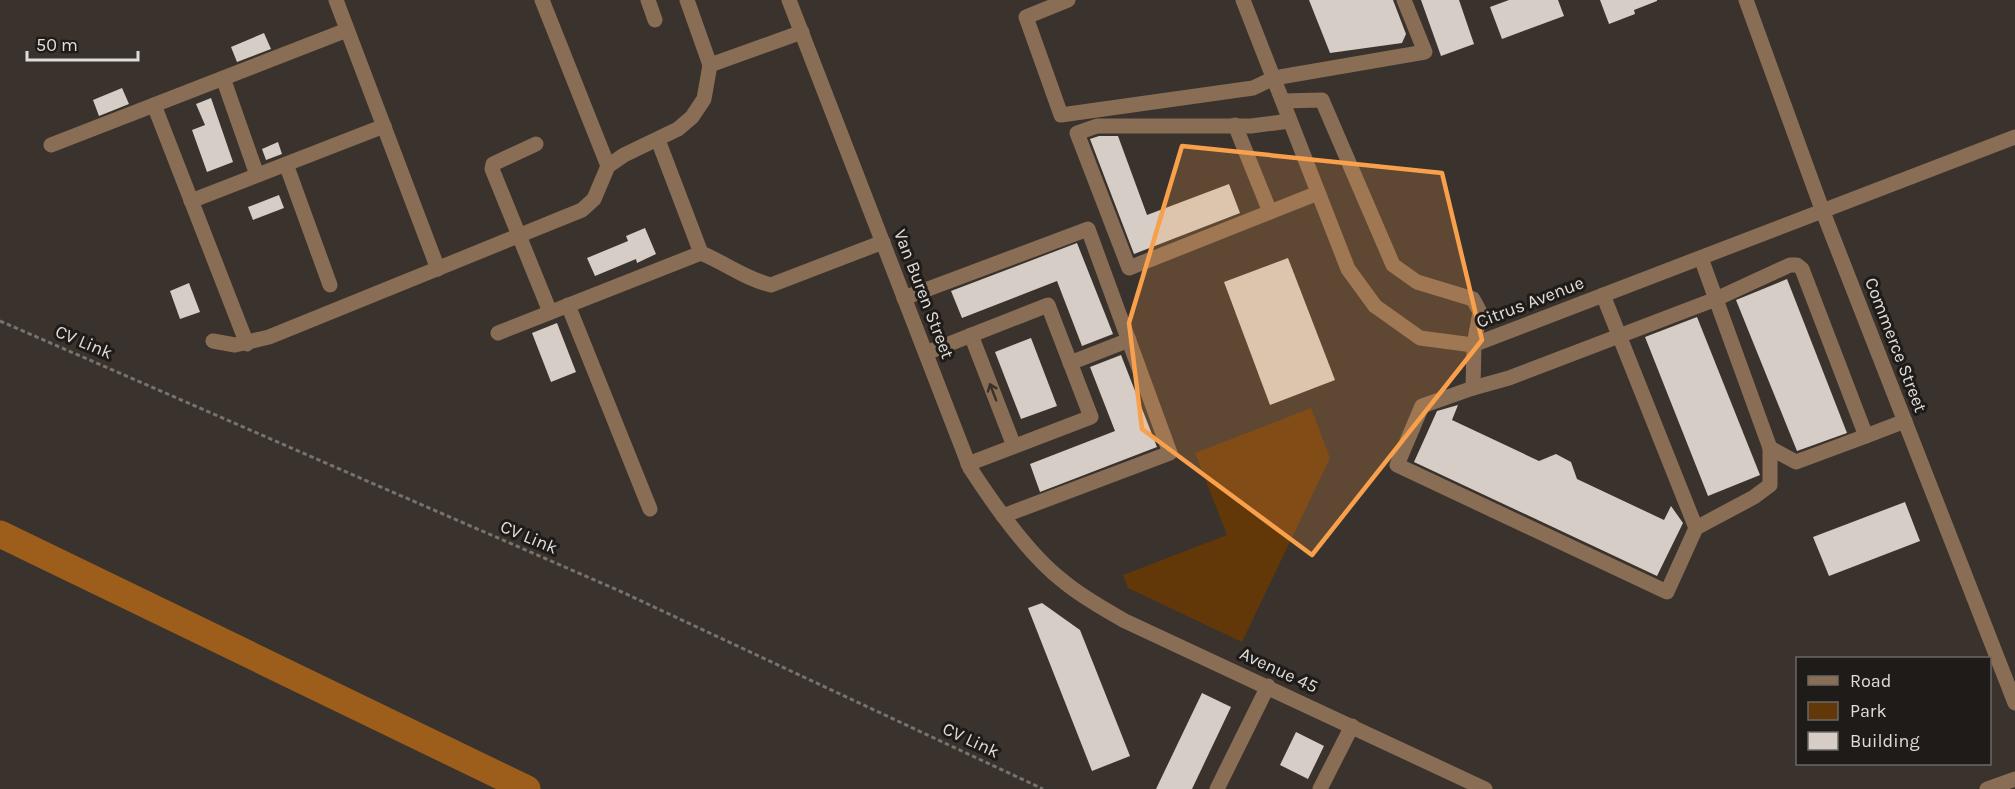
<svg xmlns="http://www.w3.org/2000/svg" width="2015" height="789" font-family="Karla,sans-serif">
  <rect width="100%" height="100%" fill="#39322d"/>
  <polygon fill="#633809" points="1311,408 1330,458 1242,642 1128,588 1123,575 1227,535 1195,453"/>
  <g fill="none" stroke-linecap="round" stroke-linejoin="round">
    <polyline stroke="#9d5e1c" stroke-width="27" points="0,534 527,789"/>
  </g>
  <g fill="#d5cdc6">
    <polygon points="1309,0 1393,0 1406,34 1402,43 1330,53"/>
    <polygon points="1421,0 1459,0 1474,44 1441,56"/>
    <polygon points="1509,0 1558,0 1564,16 1502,39 1490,7"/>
    <polygon points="1600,0 1657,0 1657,1 1634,10 1635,14 1609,24"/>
    <polygon points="264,33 271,49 237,62 231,47"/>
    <polygon points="122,88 129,104 99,116 93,100"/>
    <polygon points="211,98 233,162 207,172 192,130 205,125 196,104"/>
    <polygon points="1099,136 1118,136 1147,215 1229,184 1240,213 1134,254 1090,139"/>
    <polygon points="278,142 282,154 266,160 262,149"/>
    <polygon points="279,195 284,208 253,220 248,207"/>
    <polygon points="645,228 656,254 637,263 636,259 595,276 587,258 628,241 626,236"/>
    <polygon points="1077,243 1113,334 1082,346 1057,281 962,318 951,291"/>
    <polygon points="1288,258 1335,380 1270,405 1224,282"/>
    <polygon points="1787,279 1847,433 1797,451 1736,300"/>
    <polygon points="189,283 200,312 180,319 170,291"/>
    <polygon points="1697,317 1760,475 1708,496 1645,337"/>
    <polygon points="557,323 576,372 551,382 532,333"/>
    <polygon points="1031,338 1057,406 1021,419 995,352"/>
    <polygon points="1121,355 1157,447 1040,492 1030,464 1115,431 1090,367"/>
    <polygon points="1458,405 1452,420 1539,461 1556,454 1571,462 1577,479 1664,520 1671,506 1683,523 1657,576 1414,462 1437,411"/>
    <polygon points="1905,502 1920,541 1829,576 1813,537"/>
    <polygon points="1042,603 1080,630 1130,756 1092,771 1028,608"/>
    <polygon points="1202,693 1231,707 1192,789 1156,789"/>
    <polygon points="1296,732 1324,746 1308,779 1280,765"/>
  </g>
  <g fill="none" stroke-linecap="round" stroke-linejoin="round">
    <polyline stroke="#77726d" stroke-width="3" stroke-dasharray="4.5 3" stroke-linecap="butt" points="0,321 622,592 1043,789"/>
    <g stroke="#896d55" stroke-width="15">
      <polyline points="336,0 438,269"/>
      <polyline points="542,0 608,166"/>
      <polyline points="648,0 655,20"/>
      <path d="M 789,0 L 970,468 C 994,505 1028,554 1063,581 C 1082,597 1104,609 1125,621 L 1485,789"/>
      <polyline points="1068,0 1026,17 1061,115 1253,88 1274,78 1425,52 1404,0"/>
      <polyline points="1243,0 1348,269 1375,306 1420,338 1473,345 2015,137"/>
      <polyline points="1746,0 1823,212 2015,703"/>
      <polyline points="710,65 802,32"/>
      <polyline points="223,78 257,175"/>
      <polyline points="1283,101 1322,100 1393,265 1417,282 1473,299 1480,312 1474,345 1473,388 1422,406 1397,465 1667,592 1696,528 1754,497 1770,485 1770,448 1701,258"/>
      <polyline points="154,105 247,344"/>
      <polyline points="1290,121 1251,126 1097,126 1077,133 1129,268 1318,193"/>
      <polyline points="1235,125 1270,212"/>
      <polyline points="658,140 701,253"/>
      <polyline points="536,144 493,164 492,169 550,312"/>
      <polyline points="51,145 347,30"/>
      <polyline points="286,164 330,285"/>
      <polyline points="191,201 384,126"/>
      <polyline points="1603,295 1696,528"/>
      <polyline points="904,298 1088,229 1170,453 1003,516"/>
      <polyline points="568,305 650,509"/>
      <path d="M 498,333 L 701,253 C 725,263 746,279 771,285 L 883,242"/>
      <polyline points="971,335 1014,446"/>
      <polyline points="213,341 235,345 269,337 582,210 594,199 608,166 624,155 678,129 692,117 704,99 710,65 687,0"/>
      <polyline points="926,353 1048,305 1091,417 968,464"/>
      <polyline points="1070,363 1129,340"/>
      <polyline points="1473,388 1509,378 1716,299 1790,265 1797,265 1802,269 1866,436 1796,462 1770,448"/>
      <polyline points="1866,436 1905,421"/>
      <polyline points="1217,789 1268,686"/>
      <polyline points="1320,789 1352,726"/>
      <polyline points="1987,789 2015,779"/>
    </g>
  </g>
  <defs><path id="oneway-shaft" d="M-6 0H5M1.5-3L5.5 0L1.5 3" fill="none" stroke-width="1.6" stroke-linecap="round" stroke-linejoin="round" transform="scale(1.5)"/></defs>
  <use stroke="#393027" href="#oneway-shaft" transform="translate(993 392) rotate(-111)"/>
  <path fill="#f8a04b" fill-opacity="0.2" stroke="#f8a04b" stroke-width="4.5" stroke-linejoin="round" d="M 1182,146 L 1442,173 L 1482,340 L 1312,555 L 1142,429 L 1129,323 Z"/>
  <g text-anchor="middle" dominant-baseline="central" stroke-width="6" stroke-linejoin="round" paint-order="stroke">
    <g font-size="18" fill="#e0dcd9" stroke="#1e1b18">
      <text transform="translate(924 294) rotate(69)">Van Buren Street</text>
      <text transform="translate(1530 302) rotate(-21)">Citrus Avenue</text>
      <text transform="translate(84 342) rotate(23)">CV Link</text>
      <text transform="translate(1896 345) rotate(69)">Commerce Street</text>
      <text transform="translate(529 537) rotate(23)">CV Link</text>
      <text transform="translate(1279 670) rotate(25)">Avenue 45</text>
      <text transform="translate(971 740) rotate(25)">CV Link</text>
    </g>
  </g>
  <rect x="1796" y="657" width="195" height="108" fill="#1e1b18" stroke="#6c6865" stroke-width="1.5"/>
  <rect x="1808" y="676" width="30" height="9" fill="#896d55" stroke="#6c6865" stroke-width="1.5"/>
  <text x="1850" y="687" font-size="18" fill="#e0dcd9">Road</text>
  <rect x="1808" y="702" width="30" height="18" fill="#633809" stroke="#6c6865" stroke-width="1.5"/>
  <text x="1850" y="717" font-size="18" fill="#e0dcd9">Park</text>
  <rect x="1808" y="732" width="30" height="18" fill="#d5cdc6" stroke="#6c6865" stroke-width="1.5"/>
  <text x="1850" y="747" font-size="18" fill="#e0dcd9">Building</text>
  <path d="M27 51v9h111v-9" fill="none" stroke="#e0dcd9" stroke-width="3"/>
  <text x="36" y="51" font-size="18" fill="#e0dcd9" stroke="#1e1b18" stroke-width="4.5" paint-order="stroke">50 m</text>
</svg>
